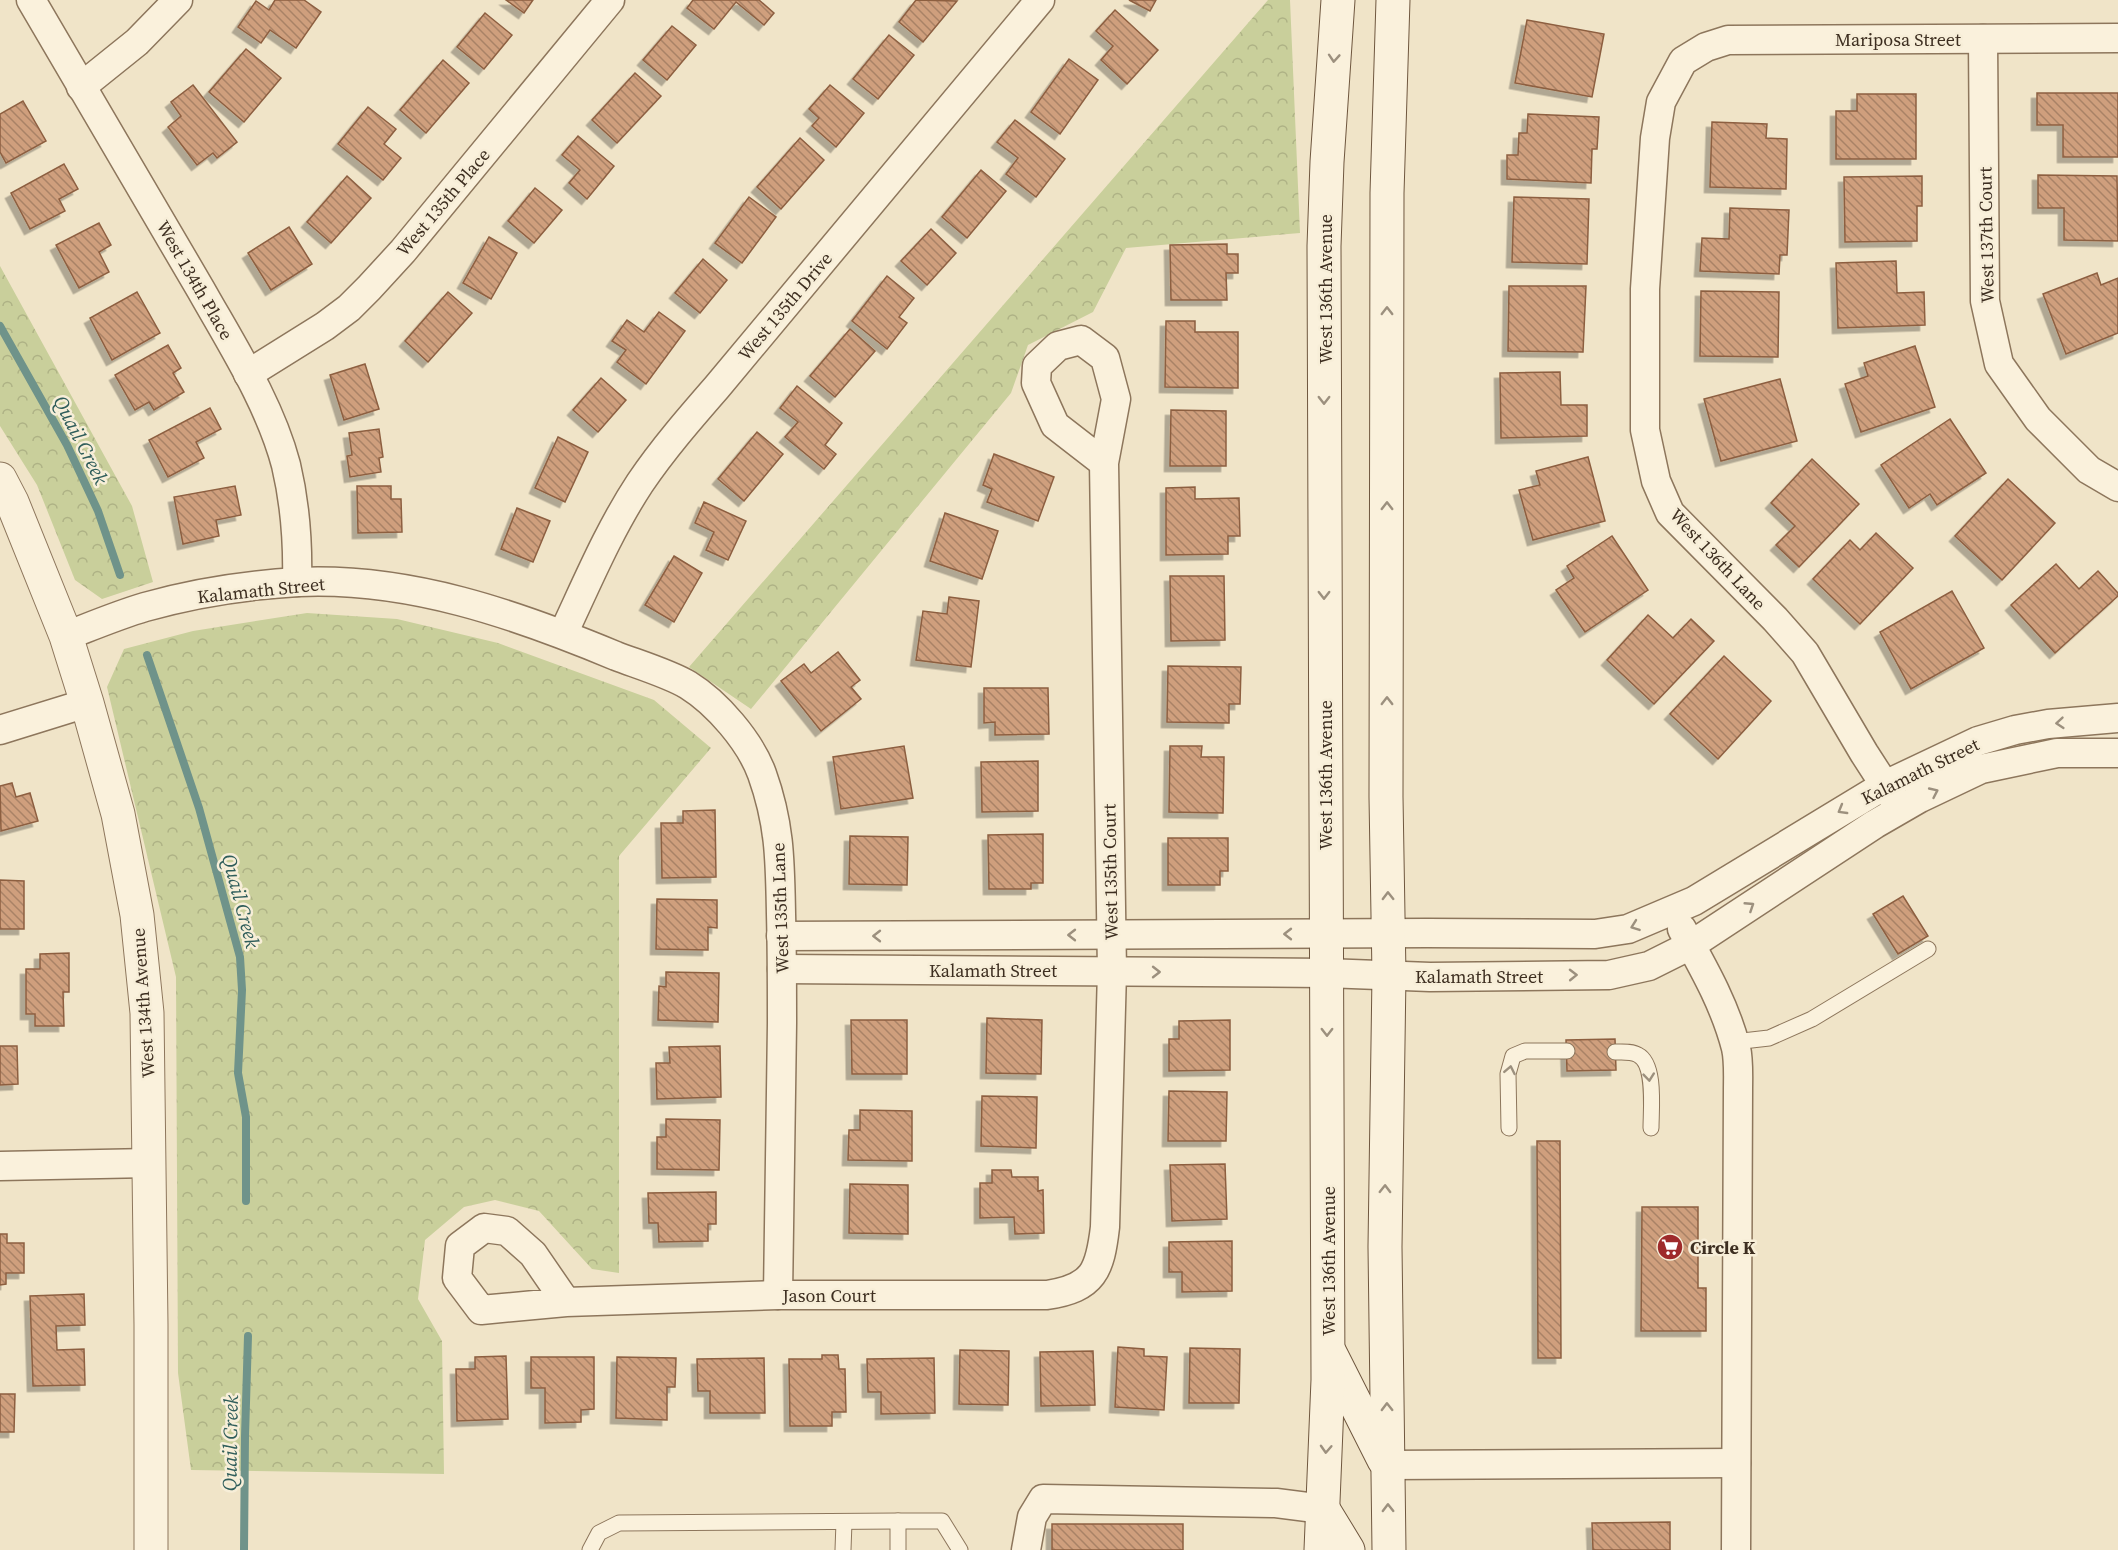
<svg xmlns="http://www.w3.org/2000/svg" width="2118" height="1550" font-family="'Source Serif 4',serif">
  <defs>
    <pattern id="forest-crowns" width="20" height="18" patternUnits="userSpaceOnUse" patternTransform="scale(1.5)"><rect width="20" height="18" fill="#c9cf9b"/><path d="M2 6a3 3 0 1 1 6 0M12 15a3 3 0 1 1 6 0" fill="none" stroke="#aeb285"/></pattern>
    <pattern id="building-back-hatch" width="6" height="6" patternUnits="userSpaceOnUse" patternTransform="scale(1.5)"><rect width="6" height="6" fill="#cf9f7d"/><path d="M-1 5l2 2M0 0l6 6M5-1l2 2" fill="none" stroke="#a98266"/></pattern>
    <filter id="shadow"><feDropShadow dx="-5.5" dy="5.5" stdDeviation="0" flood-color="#0004"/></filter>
  </defs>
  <rect width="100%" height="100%" fill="#f0e4c8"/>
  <g fill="url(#forest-crowns)">
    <polygon points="1268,0 1290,0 1300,233 1126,248 1093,312 1028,345 1011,393 751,709 689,667"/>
    <polygon points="0,266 132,506 153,582 102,599 75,580 37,485 0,426"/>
    <polygon points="307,613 397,619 498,643 654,700 711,748 619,856 619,1273 592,1269 539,1211 495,1200 464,1207 425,1240 418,1299 442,1341 444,1474 191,1470 178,1373 176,977 107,687 124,649 193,631"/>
  </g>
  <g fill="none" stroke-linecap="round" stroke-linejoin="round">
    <g stroke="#6f938a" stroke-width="8">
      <polyline points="0,326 67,445 98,511 120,575"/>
      <polyline points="147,655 199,808 240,957 242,990 238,1073 246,1117 246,1201"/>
      <polyline points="244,1550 245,1436 248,1336"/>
    </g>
  </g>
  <g fill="url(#building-back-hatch)" stroke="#8d5f41" stroke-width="1.5" filter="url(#shadow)">
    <polygon points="275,0 304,0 321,12 296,48 270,30 261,43 238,27 256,1 269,10"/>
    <polygon points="506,0 533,0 524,13"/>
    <polygon points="693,0 759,0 774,13 764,25 736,2 714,29 687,8"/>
    <polygon points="916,0 957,1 923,42 899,22"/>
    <polygon points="1129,0 1156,0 1150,11"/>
    <polygon points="1115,10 1158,50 1127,84 1101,60 1113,46 1096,31"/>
    <polygon points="485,13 512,35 484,69 457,47"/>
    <polygon points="1527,20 1604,34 1592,97 1515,83"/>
    <polygon points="672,26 696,45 667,80 643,60"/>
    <polygon points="889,35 914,55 878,99 853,79"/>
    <polygon points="246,49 281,78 244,122 209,92"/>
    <polygon points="1069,59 1098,80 1060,134 1031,112"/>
    <polygon points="443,60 469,83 426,133 400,110"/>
    <polygon points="635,73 661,96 617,143 592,120"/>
    <polygon points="193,85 237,142 217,158 213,153 197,165 168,127 181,116 171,102"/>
    <polygon points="830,85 864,113 836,147 812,126 819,118 809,109"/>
    <polygon points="2037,93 2118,93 2118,157 2063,157 2063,125 2037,125"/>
    <polygon points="1857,94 1916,94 1916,159 1836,159 1836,111 1857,111"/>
    <polygon points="23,101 46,141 6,163 0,152 0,114"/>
    <polygon points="368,107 396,129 384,144 401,158 383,180 338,144"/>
    <polygon points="1528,114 1599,117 1597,149 1592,149 1591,183 1507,179 1507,155 1518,155 1519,133 1527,133"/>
    <polygon points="1015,120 1065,159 1036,197 1006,174 1018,158 997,142"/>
    <polygon points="1712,122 1767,124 1766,138 1787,139 1786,189 1710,187"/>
    <polygon points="578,136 614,166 587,199 569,183 580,170 562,155"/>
    <polygon points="800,138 824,160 781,209 757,187"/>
    <polygon points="64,164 78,189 59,199 65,211 30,229 11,193"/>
    <polygon points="981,170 1006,191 967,238 942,217"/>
    <polygon points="2038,175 2117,176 2118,241 2064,240 2064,208 2038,208"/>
    <polygon points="347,176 371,198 331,243 307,222"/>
    <polygon points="1922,176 1922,206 1917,206 1917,241 1845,242 1844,177"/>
    <polygon points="535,188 562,210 534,243 508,221"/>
    <polygon points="749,197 776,217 742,263 715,243"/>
    <polygon points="1514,197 1589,199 1587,264 1512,262"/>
    <polygon points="1730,208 1789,210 1787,255 1780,255 1779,274 1700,271 1702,238 1729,239"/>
    <polygon points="99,223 111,245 99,252 109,272 79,288 56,245"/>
    <polygon points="289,227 312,264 271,290 248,253"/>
    <polygon points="931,229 956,253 927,285 901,261"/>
    <polygon points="489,237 517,253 491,299 463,283"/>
    <polygon points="1227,244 1227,254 1238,254 1238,273 1226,273 1227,300 1171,300 1170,245"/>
    <polygon points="703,259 727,280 700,313 675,293"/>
    <polygon points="1896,261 1897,293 1924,292 1925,325 1838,328 1836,263"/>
    <polygon points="2097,273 2101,285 2118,278 2118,333 2066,354 2043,294"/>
    <polygon points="887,276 914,298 899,317 907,323 887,349 852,321"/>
    <polygon points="1509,286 1586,286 1583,352 1508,351"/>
    <polygon points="1701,291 1779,292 1778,357 1700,356"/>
    <polygon points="137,292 160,333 112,360 90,318"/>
    <polygon points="448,292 472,313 428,362 405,341"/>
    <polygon points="659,312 685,331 646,384 617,362 626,350 612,341 627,320 644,332"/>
    <polygon points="1166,321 1195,321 1195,332 1238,332 1238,388 1165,387"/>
    <polygon points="850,329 875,351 835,397 810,376"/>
    <polygon points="168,345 181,368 173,373 184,392 154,410 149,402 135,410 115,375"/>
    <polygon points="1915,346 1935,407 1861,432 1845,384 1868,376 1864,363"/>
    <polygon points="365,364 379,409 344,420 330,375"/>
    <polygon points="1560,372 1561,405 1587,405 1587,436 1501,438 1500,373"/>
    <polygon points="601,378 626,400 598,432 573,410"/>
    <polygon points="1780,379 1797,441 1721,461 1704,399"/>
    <polygon points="797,386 842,423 825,445 836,454 824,469 785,437 798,422 780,408"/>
    <polygon points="210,408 221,429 196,442 204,458 168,477 149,440"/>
    <polygon points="1171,410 1226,411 1226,466 1170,466"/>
    <polygon points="1950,419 1986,473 1937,505 1930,494 1909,508 1881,465"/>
    <polygon points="379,429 383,457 379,458 381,472 350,477 347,456 352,455 349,433"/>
    <polygon points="757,432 783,454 744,501 718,479"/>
    <polygon points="558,437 588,452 565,502 535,488"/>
    <polygon points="994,454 1054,477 1038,521 987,502 992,489 983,485"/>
    <polygon points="1588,457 1605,521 1533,540 1519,490 1540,485 1536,471"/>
    <polygon points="1812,459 1859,504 1799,567 1776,545 1795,526 1771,503"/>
    <polygon points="2008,479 2055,523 2002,580 1955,536"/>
    <polygon points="235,486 241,515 216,520 219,536 183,544 174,497"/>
    <polygon points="357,486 391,486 391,499 401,499 402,532 358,533"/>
    <polygon points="1195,487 1195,499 1239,498 1240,536 1228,536 1228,554 1166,555 1166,488"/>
    <polygon points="704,502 746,521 728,560 706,550 714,532 695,523"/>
    <polygon points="517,508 550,521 533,562 501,549"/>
    <polygon points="945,513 998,531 982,579 930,561"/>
    <polygon points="1876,533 1913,568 1860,624 1813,579 1850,540 1860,550"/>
    <polygon points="1612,536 1648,590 1585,632 1556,590 1574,578 1567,566"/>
    <polygon points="674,556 702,573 674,622 645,605"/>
    <polygon points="2056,564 2079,589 2098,571 2118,593 2118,596 2055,653 2011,605"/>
    <polygon points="1170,576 1224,576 1225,640 1171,641"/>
    <polygon points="1952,591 1984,648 1911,689 1880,632"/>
    <polygon points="949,597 979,601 971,667 916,660 923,611 947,614"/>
    <polygon points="1648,615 1673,638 1691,619 1714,641 1654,704 1607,660"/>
    <polygon points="838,652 860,680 851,687 861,699 821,731 781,681 804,664 811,673"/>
    <polygon points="1724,656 1771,701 1718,759 1670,714"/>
    <polygon points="1168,666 1241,667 1240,704 1229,704 1229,723 1167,722"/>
    <polygon points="984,688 1048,688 1049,734 995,735 995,722 984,723"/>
    <polygon points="904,746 913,798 841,809 833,757"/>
    <polygon points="1170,746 1202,746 1201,757 1224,757 1223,813 1169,812"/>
    <polygon points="1038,761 1038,811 982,812 981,762"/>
    <polygon points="12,783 16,797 30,793 38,821 1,831 0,786"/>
    <polygon points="715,810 716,877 662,878 661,823 683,823 683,811"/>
    <polygon points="1043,834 1043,883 1031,883 1031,889 989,889 988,835"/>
    <polygon points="850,836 908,837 907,885 849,884"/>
    <polygon points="1168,838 1228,838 1228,871 1220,871 1220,885 1168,885"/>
    <polygon points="0,880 24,881 24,929 0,929"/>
    <polygon points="1903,896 1928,936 1898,954 1873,914"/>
    <polygon points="657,899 717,900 717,928 708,927 708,950 656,949"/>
    <polygon points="69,953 69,992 63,992 64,1026 35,1026 35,1014 26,1014 26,969 40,969 40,954"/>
    <polygon points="666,972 719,973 718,1022 658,1020 659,986 666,987"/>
    <polygon points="987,1018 1042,1020 1041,1074 986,1073"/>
    <polygon points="851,1020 907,1020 907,1074 852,1074"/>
    <polygon points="1230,1020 1230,1070 1169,1071 1169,1039 1179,1039 1179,1021"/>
    <polygon points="1615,1039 1616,1070 1567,1071 1566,1040"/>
    <polygon points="0,1046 17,1046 18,1084 0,1085"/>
    <polygon points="720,1046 721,1097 657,1099 656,1063 670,1063 669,1047"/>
    <polygon points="1169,1091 1227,1092 1226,1141 1168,1141"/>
    <polygon points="982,1096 1037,1097 1036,1148 981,1146"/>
    <polygon points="860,1110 912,1111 912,1161 848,1160 849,1130 860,1130"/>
    <polygon points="666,1119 720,1120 719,1170 657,1169 657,1137 666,1137"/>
    <polygon points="1537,1141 1560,1141 1561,1358 1538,1358"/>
    <polygon points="1225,1164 1227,1219 1172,1221 1170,1165"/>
    <polygon points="992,1170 1011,1170 1012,1177 1038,1177 1038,1191 1043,1190 1044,1233 1015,1234 1014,1217 980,1218 980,1183 992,1183"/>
    <polygon points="850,1184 908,1185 908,1234 849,1233"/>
    <polygon points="716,1192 716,1224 708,1224 708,1241 659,1242 658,1223 649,1223 648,1193"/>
    <polygon points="1642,1207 1698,1207 1698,1288 1706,1288 1706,1331 1641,1331"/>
    <polygon points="0,1234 7,1234 7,1243 24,1243 24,1273 6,1273 6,1284 0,1285"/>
    <polygon points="1232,1241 1232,1291 1182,1292 1182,1272 1169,1272 1169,1242"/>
    <polygon points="84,1294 85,1325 56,1326 57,1350 84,1349 85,1385 33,1386 30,1296"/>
    <polygon points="1118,1347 1144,1349 1144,1356 1167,1357 1164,1410 1115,1407"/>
    <polygon points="1190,1348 1240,1349 1239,1403 1189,1403"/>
    <polygon points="960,1350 1009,1351 1008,1405 959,1404"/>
    <polygon points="1093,1351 1095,1405 1041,1406 1040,1352"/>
    <polygon points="822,1355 838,1355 839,1369 845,1369 846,1412 832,1412 832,1426 790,1426 789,1359 822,1359"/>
    <polygon points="506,1356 508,1419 457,1421 456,1369 475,1369 475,1357"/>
    <polygon points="531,1357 594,1357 594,1409 581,1410 581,1422 545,1423 545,1388 531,1388"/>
    <polygon points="617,1357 676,1358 675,1387 667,1387 667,1420 616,1418"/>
    <polygon points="764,1358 765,1413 710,1413 710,1391 698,1391 697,1359"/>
    <polygon points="934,1358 935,1413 881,1414 881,1392 868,1392 867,1359"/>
    <polygon points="0,1394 15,1394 14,1432 0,1432"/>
    <polygon points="1670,1522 1670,1550 1593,1550 1592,1523"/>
    <rect x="1052" y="1524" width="131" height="26"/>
  </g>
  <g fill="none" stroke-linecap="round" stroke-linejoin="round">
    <defs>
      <g id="service">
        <polyline points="1734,1042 1769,1038 1812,1019 1928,949"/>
        <path d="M 1615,1052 C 1622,1052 1632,1051 1638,1055 C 1656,1064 1651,1110 1651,1128"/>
        <polyline points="1509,1128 1508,1074 1513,1056 1525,1051 1567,1051"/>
        <polyline points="898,1521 898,1550"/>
        <polyline points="590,1550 599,1533 619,1523 898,1521 942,1521 960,1550"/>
        <polyline points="843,1550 844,1522"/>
      </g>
      <g id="minor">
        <path d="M 31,0 C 87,97 145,193 201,290 C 232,345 270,404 286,465 C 295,503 298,544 297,582"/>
        <polyline points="1983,39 1985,301 1999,364 2038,419 2089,470 2118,487"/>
        <polyline points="81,87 137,42 178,0"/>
        <polyline points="248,374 325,326 349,308 369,288 403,251 610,0"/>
        <path d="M 563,634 C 587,583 609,530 640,483 C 663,449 690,418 717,387 L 1040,0"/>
        <path d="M 66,636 C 92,626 118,615 145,607 C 194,593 247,585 298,582 C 409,577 515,614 616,656 C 637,664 670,674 688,685 C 717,703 750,741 762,774 C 780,824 780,861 781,914 C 782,950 782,987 782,1023 C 781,1114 779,1205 778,1295"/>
        <polyline points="0,730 87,703"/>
        <polyline points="1895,801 1864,753 1805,653 1775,619 1670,513 1656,481 1645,430 1645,289 1655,138 1661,102 1683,61 1706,47 1728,40 2118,38"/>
        <path d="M 1682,929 C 1703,967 1725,1005 1736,1048 C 1739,1061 1738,1077 1738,1090 L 1736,1550"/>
        <polyline points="781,936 1427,933 1595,934 1628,929 1694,901 1885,785 1978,741 2015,730 2048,724 2118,718"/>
        <polyline points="782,969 1326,973 1430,977 1609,975 1649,966 1691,945 1875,824 1920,798 1981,769 2057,753 2118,753"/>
        <polyline points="0,1166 150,1163"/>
        <path d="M 566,1302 L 481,1310 L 457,1278 L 460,1246 L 484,1228 L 507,1231 L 533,1254 L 566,1302 L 778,1295 L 1047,1295 C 1094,1288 1100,1270 1105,1227 L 1112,971 L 1104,463 L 1116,399 L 1105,358 L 1081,340 L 1058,346 L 1037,366 L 1036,383 L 1055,425 L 1104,463"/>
        <polyline points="1387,1465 1736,1463"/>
        <polyline points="1026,1550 1032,1517 1043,1499 1276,1503 1323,1509"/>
      </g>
      <polyline id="tertiary" points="0,479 12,502 66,636 87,703 118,814 137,915 147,1013 151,1325 151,1550"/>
      <g id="secondary">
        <polyline points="1330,1353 1384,1460"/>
        <polyline points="1323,1509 1348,1550"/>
        <polyline points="1321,1550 1328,1380 1324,246 1327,162 1338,0"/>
        <polyline points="1389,1550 1385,1247 1389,975 1386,797 1387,193 1393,0"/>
      </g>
    </defs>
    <use href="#service" stroke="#8d765c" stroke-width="17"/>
    <use href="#minor" stroke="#8d765c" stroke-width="31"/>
    <use href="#tertiary" stroke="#8d765c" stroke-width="35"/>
    <use href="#secondary" stroke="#6f573f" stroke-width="35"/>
    <use href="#service" stroke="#faf1dc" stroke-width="15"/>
    <use href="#minor" stroke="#faf1dc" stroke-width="28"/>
    <use href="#tertiary" stroke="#faf1dc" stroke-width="33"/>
    <use href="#secondary" stroke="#faf1dc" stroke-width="33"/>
  </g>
  <defs><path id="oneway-chevron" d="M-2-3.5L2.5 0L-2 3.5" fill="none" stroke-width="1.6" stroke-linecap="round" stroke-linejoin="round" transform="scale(1.5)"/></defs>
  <g stroke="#9c907e">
    <use href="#oneway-chevron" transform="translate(1334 58) rotate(94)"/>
    <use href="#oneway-chevron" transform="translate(1387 311) rotate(-90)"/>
    <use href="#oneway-chevron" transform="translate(1324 400) rotate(90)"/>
    <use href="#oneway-chevron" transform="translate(1387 506) rotate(-90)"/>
    <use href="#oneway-chevron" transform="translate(1324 595) rotate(90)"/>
    <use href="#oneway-chevron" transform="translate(1387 701) rotate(-90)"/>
    <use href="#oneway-chevron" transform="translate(2060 723) rotate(175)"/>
    <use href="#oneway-chevron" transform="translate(1934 792) rotate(-25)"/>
    <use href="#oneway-chevron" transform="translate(1842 810) rotate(150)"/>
    <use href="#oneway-chevron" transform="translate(1388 896) rotate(-91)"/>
    <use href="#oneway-chevron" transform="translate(1750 906) rotate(-33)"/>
    <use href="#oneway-chevron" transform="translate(1635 926) rotate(160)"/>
    <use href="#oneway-chevron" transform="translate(1288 934) rotate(180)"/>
    <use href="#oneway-chevron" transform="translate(1072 935) rotate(180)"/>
    <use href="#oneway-chevron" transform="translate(877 936) rotate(180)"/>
    <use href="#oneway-chevron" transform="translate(1156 972)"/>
    <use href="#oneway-chevron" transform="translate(1573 975) rotate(-1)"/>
    <use href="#oneway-chevron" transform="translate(1327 1032) rotate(90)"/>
    <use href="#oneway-chevron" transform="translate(1510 1070) rotate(-79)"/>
    <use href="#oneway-chevron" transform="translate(1649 1077) rotate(84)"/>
    <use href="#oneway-chevron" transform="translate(1385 1189) rotate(-89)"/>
    <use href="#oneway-chevron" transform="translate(1387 1407) rotate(-91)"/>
    <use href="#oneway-chevron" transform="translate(1326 1449) rotate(93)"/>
    <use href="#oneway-chevron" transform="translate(1388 1508) rotate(-91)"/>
  </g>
  <defs>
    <symbol id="supermarket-disc" viewBox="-11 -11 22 22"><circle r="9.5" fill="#9e2a2b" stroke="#f7eed8"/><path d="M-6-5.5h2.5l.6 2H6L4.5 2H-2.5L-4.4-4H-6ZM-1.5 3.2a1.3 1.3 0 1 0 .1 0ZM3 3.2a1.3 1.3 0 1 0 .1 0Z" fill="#fff"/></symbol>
  </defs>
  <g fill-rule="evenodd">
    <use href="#supermarket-disc" x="1655" y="1232" width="30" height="30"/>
  </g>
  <g text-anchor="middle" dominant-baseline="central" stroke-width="5" stroke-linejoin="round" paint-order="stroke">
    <g font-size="18" fill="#3d2e20" stroke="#f7eed8">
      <text x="1898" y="39">Mariposa Street</text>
      <text transform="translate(443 202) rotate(-50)">West 135th Place</text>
      <text transform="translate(1986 235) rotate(-91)">West 137th Court</text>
      <text transform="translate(195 280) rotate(60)">West 134th Place</text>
      <text transform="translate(1325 289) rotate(-90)">West 136th Avenue</text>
      <text transform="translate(785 306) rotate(-50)">West 135th Drive</text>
      <text transform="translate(1718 559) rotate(47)">West 136th Lane</text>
      <text transform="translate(261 590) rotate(-6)">Kalamath Street</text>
      <text transform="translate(1920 771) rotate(-26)">Kalamath Street</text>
      <text transform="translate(1325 775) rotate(-90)">West 136th Avenue</text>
      <text transform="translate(1110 872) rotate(-91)">West 135th Court</text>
      <text transform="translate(780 908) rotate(-92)">West 135th Lane</text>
      <text x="993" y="970">Kalamath Street</text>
      <text x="1479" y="976">Kalamath Street</text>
      <text transform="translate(143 1003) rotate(-94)">West 134th Avenue</text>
      <text transform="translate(1328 1261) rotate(-90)">West 136th Avenue</text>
      <text x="829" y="1295">Jason Court</text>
    </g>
    <g font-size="18" font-weight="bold" fill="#3d2e20" stroke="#f7eed8" text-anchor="start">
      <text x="1690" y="1247">Circle K</text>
    </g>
    <g font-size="20" font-style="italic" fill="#2f5d5a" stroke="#f7eed8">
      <text transform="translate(81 440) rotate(63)">Quail Creek</text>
      <text transform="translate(241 901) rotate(75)">Quail Creek</text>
      <text transform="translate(230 1443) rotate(-89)">Quail Creek</text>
    </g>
  </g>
</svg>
